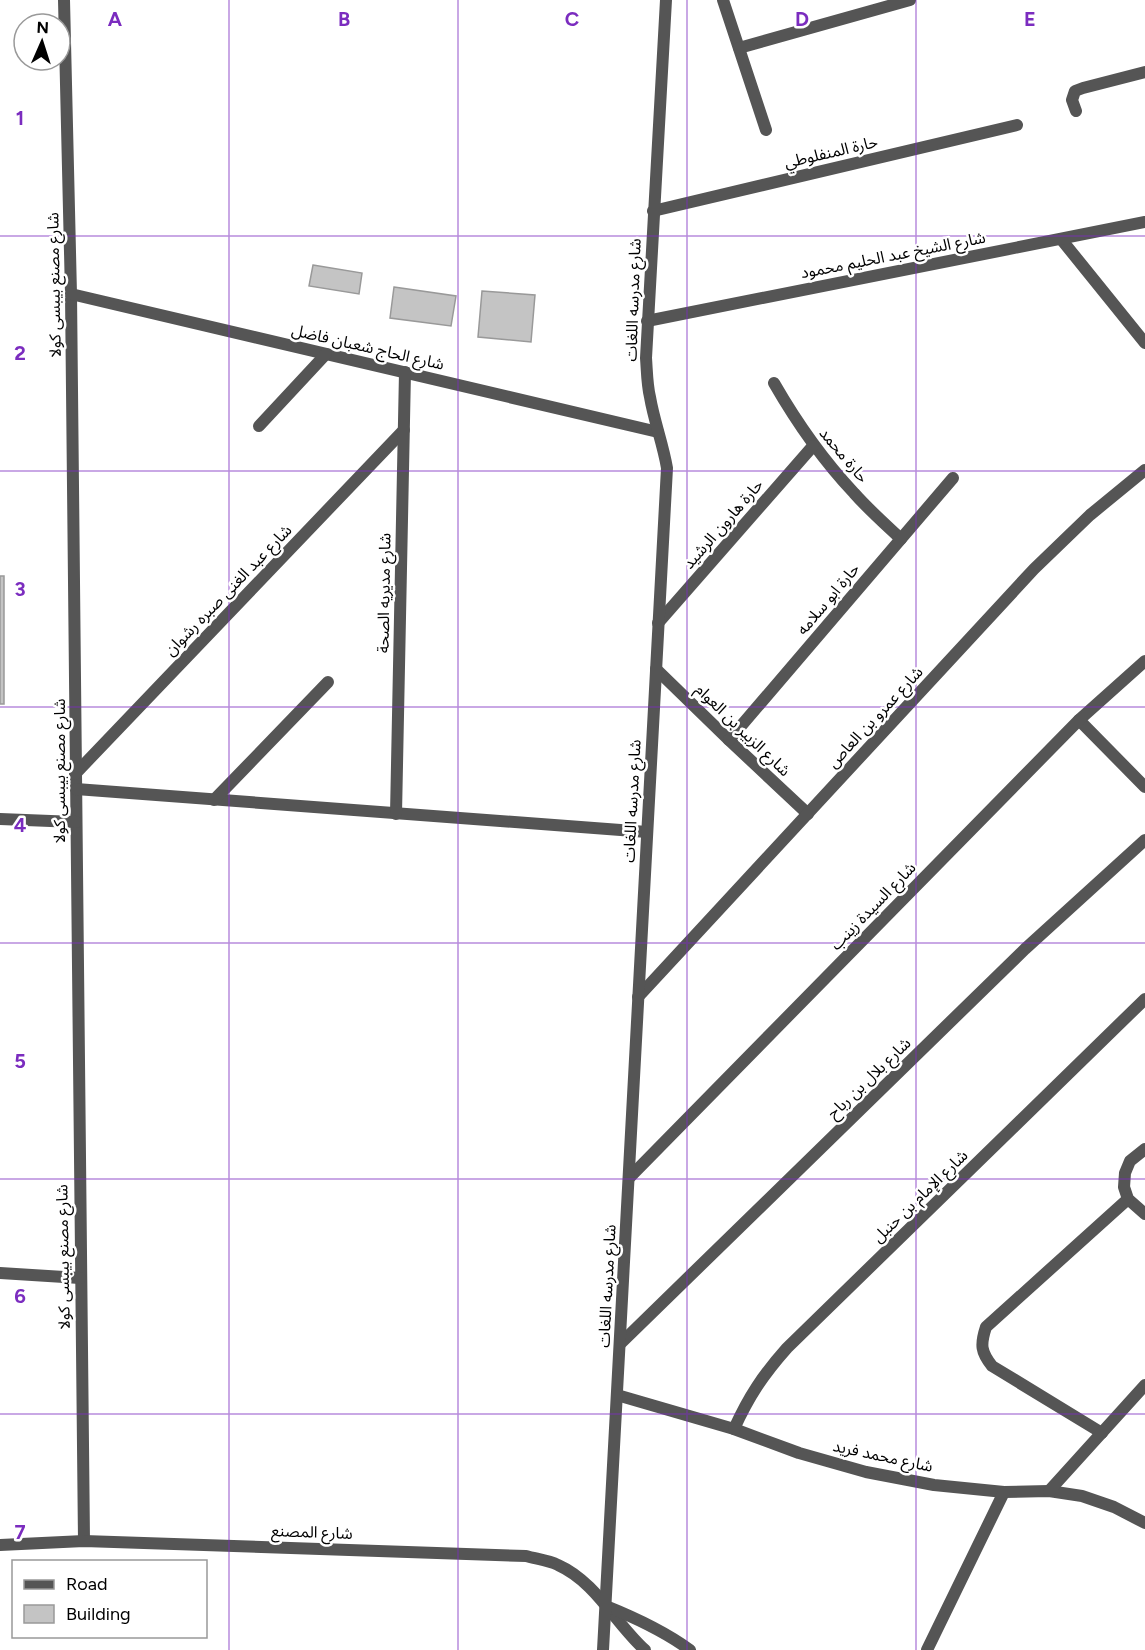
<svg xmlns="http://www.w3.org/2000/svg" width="1145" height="1650" font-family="Figtree,'Noto Sans Arabic',sans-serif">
  <rect width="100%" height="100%" fill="#fff"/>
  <g fill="#c4c4c4" stroke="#999" stroke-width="1.5">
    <polygon points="313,265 362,273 359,294 309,286"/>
    <polygon points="394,287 456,296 451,326 390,318"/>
    <polygon points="482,291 535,295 531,342 478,337"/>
    <rect x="0" y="576" width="4" height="128"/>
  </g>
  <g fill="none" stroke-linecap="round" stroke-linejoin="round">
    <g stroke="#555" stroke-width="12">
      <polyline points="64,0 71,294 84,1541"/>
      <polyline points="723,0 766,130"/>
      <polyline points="739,48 910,0"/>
      <polyline points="1076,111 1072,100 1075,91 1083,88 1145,72"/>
      <polyline points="653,211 1017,125"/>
      <polyline points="1061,239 1145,343"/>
      <polyline points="71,294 658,432"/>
      <polyline points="647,321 1145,222"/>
      <path d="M 774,383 C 797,423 823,460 854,493 C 868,509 885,524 901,539"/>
      <polyline points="259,426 326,354"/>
      <polyline points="658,623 813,446"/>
      <polyline points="656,669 729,740 808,814"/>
      <polyline points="1079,720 1145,787"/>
      <polyline points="729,740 953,478"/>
      <polyline points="75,774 404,430"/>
      <polyline points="76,789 647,832"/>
      <polyline points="214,800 328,682"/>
      <polyline points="396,814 405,372"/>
      <polyline points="0,819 76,822"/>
      <polyline points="638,997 1034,569 1090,515 1145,470"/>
      <polyline points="1145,1149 1130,1161 1125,1173 1124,1187 1128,1199 1145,1214"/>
      <polyline points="629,1178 1079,720 1145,661"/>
      <polyline points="0,1273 80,1278"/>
      <polyline points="620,1344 1025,949 1145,840"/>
      <polyline points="617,1395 734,1429 799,1453 866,1472 934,1485 1004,1492 1049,1491 1082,1496 1114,1507 1145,1523"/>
      <path d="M 734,1429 C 749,1396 763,1375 787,1348 L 1145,999"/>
      <path d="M 1102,1433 L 992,1366 C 981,1352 980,1345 986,1327 L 1128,1199"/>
      <polyline points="1049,1491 1145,1385"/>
      <path d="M 0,1545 L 84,1541 L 526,1556 C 536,1559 548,1560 558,1565 C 596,1582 615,1623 645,1650"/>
      <path d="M 606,1606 C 636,1618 664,1631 690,1650"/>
      <path d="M 603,1650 L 667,468 C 663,444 654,421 650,397 C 647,385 647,371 646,358 L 666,0"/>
      <polyline points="927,1650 1004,1492"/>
    </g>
  </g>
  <path fill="none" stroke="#7b2cbf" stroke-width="1.5" stroke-opacity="0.55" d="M 229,0 L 229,1650M 458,0 L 458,1650M 687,0 L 687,1650M 916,0 L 916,1650M 0,236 L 1145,236M 0,471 L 1145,471M 0,707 L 1145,707M 0,943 L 1145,943M 0,1179 L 1145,1179M 0,1414 L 1145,1414"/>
  <g text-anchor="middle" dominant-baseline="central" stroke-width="5" stroke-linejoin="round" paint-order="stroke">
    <g font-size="16" fill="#000" stroke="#fff">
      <text transform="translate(831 152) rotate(-13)">حارة المنفلوطي</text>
      <text transform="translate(893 255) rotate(-11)">شارع الشيخ عبد الحليم محمود</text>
      <text transform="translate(54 285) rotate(-91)">شارع مصنع بيبسى كولا</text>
      <text transform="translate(633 300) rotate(-88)">شارع مدرسه اللغات</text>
      <text transform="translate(368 347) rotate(13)">شارع الحاج شعبان فاضل</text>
      <text transform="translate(844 455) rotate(50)">حارة محمد</text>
      <text transform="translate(723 524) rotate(-49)">حارة هارون الرشيد</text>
      <text transform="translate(228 590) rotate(-46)">شارع عبد الغنى صبره رشوان</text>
      <text transform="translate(384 593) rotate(-89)">شارع مديريه الصحة</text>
      <text transform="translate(828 599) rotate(-50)">حارة ابو سلامه</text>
      <text transform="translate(875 717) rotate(-47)">شارع عمرو بن العاص</text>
      <text transform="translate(743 730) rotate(44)">شارع الزبير بن العوام</text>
      <text transform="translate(59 771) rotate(-90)">شارع مصنع بيبسى كولا</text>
      <text transform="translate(632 801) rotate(-87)">شارع مدرسه اللغات</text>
      <text transform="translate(873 906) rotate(-46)">شارع السيدة زينب</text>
      <text transform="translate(869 1078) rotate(-44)">شارع بلال بن رباح</text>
      <text transform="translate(920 1196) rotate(-44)">شارع الإمام بن حنبل</text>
      <text transform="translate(63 1257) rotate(-91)">شارع مصنع بيبسى كولا</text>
      <text transform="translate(607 1286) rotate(-87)">شارع مدرسه اللغات</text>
      <text transform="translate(883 1456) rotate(12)">شارع محمد فريد</text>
      <text transform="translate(312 1532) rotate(2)">شارع المصنع</text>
    </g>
  </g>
  <g font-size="20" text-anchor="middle" font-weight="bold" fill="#7b2cbf" stroke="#fff" stroke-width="5" stroke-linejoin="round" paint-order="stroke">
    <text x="115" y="26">A</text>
    <text x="344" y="26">B</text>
    <text x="572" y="26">C</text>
    <text x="802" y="26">D</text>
    <text x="1030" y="26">E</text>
    <text x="20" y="125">1</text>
    <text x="20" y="360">2</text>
    <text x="20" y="596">3</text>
    <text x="20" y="832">4</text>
    <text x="20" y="1068">5</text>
    <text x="20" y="1303">6</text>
    <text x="20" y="1539">7</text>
  </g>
  <rect x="12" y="1560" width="195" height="78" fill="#ffffff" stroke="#999999" stroke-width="1.5"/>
  <rect x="24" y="1580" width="30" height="9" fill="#555555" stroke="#999999" stroke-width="1.5"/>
  <text x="66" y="1590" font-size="18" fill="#000000">Road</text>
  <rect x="24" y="1605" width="30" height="18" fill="#c4c4c4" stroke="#999999" stroke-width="1.5"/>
  <text x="66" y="1620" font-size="18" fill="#000000">Building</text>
  <g transform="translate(42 42) rotate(3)"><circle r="28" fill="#ffffff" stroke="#999999" stroke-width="1.5"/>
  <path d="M0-4.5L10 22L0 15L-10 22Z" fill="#000000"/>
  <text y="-9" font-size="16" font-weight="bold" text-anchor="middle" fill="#000000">N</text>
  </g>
</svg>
